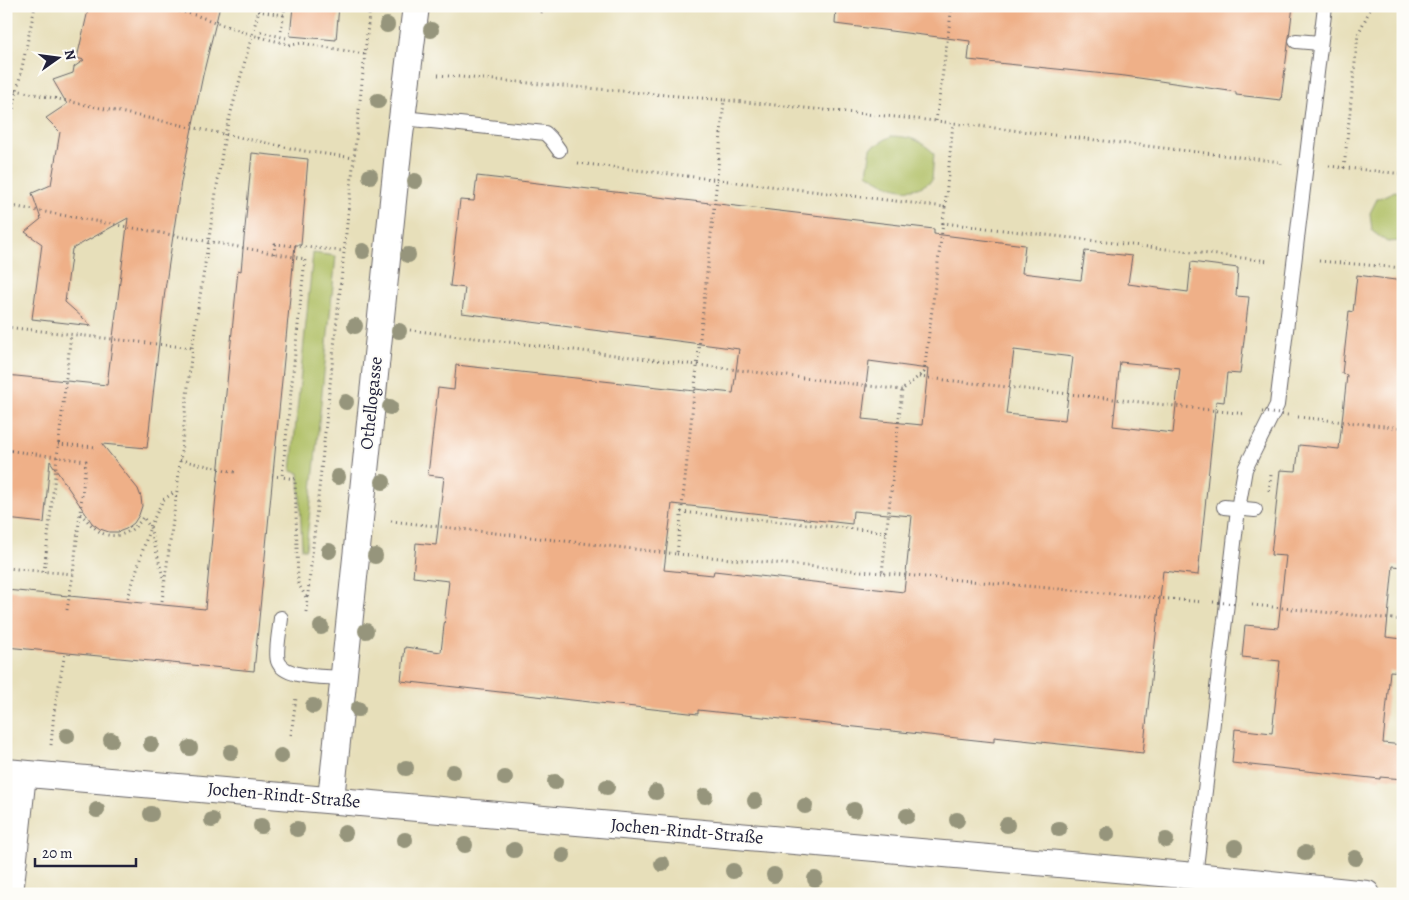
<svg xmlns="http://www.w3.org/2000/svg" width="1409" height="900" font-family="Alegreya,serif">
  <rect width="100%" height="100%" fill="#fdfcf7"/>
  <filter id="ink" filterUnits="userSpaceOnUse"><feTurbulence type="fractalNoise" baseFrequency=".02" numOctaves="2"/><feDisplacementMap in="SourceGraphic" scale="10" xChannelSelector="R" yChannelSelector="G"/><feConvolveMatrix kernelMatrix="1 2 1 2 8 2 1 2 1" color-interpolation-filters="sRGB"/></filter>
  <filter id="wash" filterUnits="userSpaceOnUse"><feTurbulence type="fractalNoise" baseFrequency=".0096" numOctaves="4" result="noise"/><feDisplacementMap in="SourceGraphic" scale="20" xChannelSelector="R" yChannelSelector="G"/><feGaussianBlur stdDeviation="1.12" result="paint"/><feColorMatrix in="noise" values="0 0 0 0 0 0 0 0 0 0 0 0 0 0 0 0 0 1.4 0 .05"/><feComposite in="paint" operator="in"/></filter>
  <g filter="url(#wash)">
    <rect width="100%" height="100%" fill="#e7dfba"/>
    <g fill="#adbd60" stroke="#68704e">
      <path d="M 891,136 C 912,137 918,139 934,153 L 932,180 C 910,198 888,187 867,173 L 871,148 Z"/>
      <polygon points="1395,191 1403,193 1403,241 1387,242 1372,231 1370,213 1377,199"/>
      <polygon points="313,253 336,256 306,549 302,549 299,473 291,471"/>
    </g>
    <g id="blocks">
      <g fill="#efb088" fill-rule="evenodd">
        <polygon points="89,6 220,6 203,75 181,182 165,290 147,448 102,444 138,489 141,497 142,506 139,515 134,523 126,529 118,532 109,532 100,529 92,523 50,461 44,523 6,519 6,375 107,385 128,218 72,249 65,302 92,326 32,319 42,244 25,232 41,219 32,193 51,185 60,132 46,118 67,104 53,80 73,73 74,67 84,60 77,58"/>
        <polygon points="293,6 339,6 336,40 290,36"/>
        <polygon points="836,6 1293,6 1281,100 1236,95 1236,92 1125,76 968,60 970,41 835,24"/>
        <polygon points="252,153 308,159 301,245 295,245 254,671 6,647 6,590 205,609 238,270 241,271"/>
        <path d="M 477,176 L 934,229 L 934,234 L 1025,245 L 1022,273 L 1081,280 L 1085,251 L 1132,256 L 1128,284 L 1188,292 L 1191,262 L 1238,268 L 1236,296 L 1249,297 L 1240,374 L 1227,373 L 1224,402 L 1216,401 L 1198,575 L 1163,571 L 1143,753 L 994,737 L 994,742 L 698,710 L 698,714 L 401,681 L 405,647 L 441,652 L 449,581 L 413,577 L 416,543 L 436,545 L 444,477 L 428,475 L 438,388 L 454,390 L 456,365 L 695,391 L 695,389 L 733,393 L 739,349 L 462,313 L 465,288 L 450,286 L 460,200 L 474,201 ZM 1014,350 L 1073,357 L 1065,420 L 1006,414 ZM 869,361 L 928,369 L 922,425 L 862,419 ZM 1120,362 L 1180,368 L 1173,433 L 1113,426 ZM 672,504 L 852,524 L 853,511 L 912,516 L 904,592 L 714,571 L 713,575 L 664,570 Z"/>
        <polygon points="1357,275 1403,281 1403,567 1393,566 1386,637 1403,639 1403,672 1390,671 1383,743 1403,745 1403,779 1380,777 1380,779 1232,763 1235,729 1272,733 1280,661 1242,657 1245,625 1278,628 1286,556 1271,555 1280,470 1296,471 1299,445 1339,449 1347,375 1342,374 1349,311 1353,312"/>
      </g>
    </g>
  </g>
  <g filter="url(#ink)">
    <use href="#blocks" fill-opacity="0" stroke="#676467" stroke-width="1"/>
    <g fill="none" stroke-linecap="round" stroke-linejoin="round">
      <defs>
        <g id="service">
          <polyline points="1296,41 1320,43"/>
          <polyline points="403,118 545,133 551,139 559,150"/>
          <polyline points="1224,507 1255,510"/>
          <path d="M 281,618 C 280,629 275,651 278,661 C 284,679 326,676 343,678"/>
          <polyline points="1195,876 1238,509 1245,469 1277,405 1325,6"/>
        </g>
        <g id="minor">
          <polyline points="6,772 1195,876 1367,894"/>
          <polyline points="331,799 399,143 416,6"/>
          <polyline points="10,894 23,774"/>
        </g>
      </defs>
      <use href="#service" stroke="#676467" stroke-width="16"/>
      <use href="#minor" stroke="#676467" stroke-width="28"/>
      <g stroke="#676467" stroke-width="3" stroke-dasharray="1 4" stroke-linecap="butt">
        <polyline points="160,6 195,15 252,35 291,45 302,43 364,54"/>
        <polyline points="952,6 936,121 1281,162 1281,164"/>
        <polyline points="258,11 284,15"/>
        <polyline points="541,13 542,6"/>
        <polyline points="281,31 285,6"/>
        <polyline points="260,37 261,32 286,38"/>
        <polyline points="438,75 724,100"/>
        <polyline points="6,88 304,151 354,158"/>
        <polyline points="6,143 35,6"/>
        <polyline points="578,163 945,207 943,223 1269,261"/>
        <polyline points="1329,166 1403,174"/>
        <polyline points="1344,168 1358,34 1372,6"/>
        <polyline points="6,205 305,259 282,477 295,479 298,583 307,599"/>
        <polyline points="945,207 953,123"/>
        <polyline points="943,223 924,372 902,390 882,573 1203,602"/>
        <polyline points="274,254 275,244 344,251"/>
        <polyline points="1319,261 1403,268"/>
        <polyline points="6,327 192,348"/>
        <polyline points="410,330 902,390"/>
        <polyline points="919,377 1246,414"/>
        <polyline points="1298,417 1403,428"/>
        <polyline points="58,444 96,447"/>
        <polyline points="6,450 86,461 73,574 6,568"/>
        <polyline points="180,460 235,472"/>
        <polyline points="272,476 282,477"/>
        <polyline points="1269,491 1271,475"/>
        <polyline points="681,512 887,532"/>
        <path d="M 80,514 C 86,518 89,524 95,528 C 111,543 133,534 143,517 L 150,527 L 164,581"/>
        <polyline points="391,521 677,554 717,179 724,100 936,121"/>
        <polyline points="677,554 882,573"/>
        <polyline points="44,572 71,334"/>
        <polyline points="128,598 150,527 163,500 176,491"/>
        <polyline points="162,601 177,491 192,348 225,134 260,6"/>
        <polyline points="1252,605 1403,620"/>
        <polyline points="67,610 73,574"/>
        <polyline points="306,612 370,6"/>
        <polyline points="291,735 296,698"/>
        <polyline points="51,745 54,712 65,653"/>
      </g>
      <use href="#service" stroke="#fff" stroke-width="14"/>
      <use href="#minor" stroke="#fff" stroke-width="26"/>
      <g stroke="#676467" stroke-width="3" stroke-dasharray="1 4" stroke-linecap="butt">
        <polyline points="1262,412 1288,415"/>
        <polyline points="1213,602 1238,604"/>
      </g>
    </g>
    <g fill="#96957b">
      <circle cx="387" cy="25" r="8"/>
      <circle cx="431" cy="30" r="8"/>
      <circle cx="378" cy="101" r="8"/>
      <circle cx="370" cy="176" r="8"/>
      <circle cx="415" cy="181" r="8"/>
      <circle cx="363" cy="251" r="8"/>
      <circle cx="408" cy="255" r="8"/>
      <circle cx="355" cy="326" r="8"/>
      <circle cx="399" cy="331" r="8"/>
      <circle cx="346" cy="402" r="8"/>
      <circle cx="390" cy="407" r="8"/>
      <circle cx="338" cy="477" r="8"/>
      <circle cx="383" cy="482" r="8"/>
      <circle cx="329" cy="551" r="8"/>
      <circle cx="375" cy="556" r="8"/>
      <circle cx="321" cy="627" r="8"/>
      <circle cx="366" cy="631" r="8"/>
      <circle cx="313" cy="706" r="8"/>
      <circle cx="358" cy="709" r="8"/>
      <circle cx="67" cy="736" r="8"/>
      <circle cx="111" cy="740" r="8"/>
      <circle cx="151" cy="744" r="8"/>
      <circle cx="190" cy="748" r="8"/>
      <circle cx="231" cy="752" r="8"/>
      <circle cx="281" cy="756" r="8"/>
      <circle cx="406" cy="768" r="8"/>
      <circle cx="453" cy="772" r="8"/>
      <circle cx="505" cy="778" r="8"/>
      <circle cx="555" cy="782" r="8"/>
      <circle cx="607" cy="787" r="8"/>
      <circle cx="656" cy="792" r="8"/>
      <circle cx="705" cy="796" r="8"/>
      <circle cx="755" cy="801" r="8"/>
      <circle cx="805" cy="806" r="8"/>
      <circle cx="97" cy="810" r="8"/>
      <circle cx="854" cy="810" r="8"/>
      <circle cx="151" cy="814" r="8"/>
      <circle cx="907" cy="816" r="8"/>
      <circle cx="212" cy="820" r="8"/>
      <circle cx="957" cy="820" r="8"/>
      <circle cx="1007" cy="825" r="8"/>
      <circle cx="261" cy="826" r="8"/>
      <circle cx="297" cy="829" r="8"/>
      <circle cx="1059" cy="829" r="8"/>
      <circle cx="345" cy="833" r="8"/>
      <circle cx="1107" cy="834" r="8"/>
      <circle cx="405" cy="840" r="8"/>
      <circle cx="1166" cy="840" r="8"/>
      <circle cx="465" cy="845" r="8"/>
      <circle cx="1235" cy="847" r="8"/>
      <circle cx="514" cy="850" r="8"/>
      <circle cx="1305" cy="853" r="8"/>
      <circle cx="563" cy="855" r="8"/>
      <circle cx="1355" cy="858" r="8"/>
      <circle cx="662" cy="864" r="8"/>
      <circle cx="733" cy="871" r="8"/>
      <circle cx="774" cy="875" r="8"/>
      <circle cx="815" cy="879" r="8"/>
    </g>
  </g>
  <g text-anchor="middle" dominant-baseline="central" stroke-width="4" stroke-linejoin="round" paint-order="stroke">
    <g font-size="18" fill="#22223b" stroke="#fdfcf7">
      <text transform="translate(371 403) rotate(-84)">Othellogasse</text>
      <text transform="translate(284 795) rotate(5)">Jochen-Rindt-Straße</text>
      <text transform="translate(687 831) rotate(5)">Jochen-Rindt-Straße</text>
    </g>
  </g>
  <rect width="1409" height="900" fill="none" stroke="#fdfcf7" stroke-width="25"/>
  <g transform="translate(58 58) rotate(76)" stroke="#fdfcf7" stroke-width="4" paint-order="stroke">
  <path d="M0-4L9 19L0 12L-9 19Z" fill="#22223b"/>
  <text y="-8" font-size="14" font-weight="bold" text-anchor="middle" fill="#22223b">N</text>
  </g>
  <path d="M35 858v8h101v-8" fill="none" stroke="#22223b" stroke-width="2.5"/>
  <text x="42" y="858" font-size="15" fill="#22223b" stroke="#fdfcf7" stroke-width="4" paint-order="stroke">20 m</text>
</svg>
